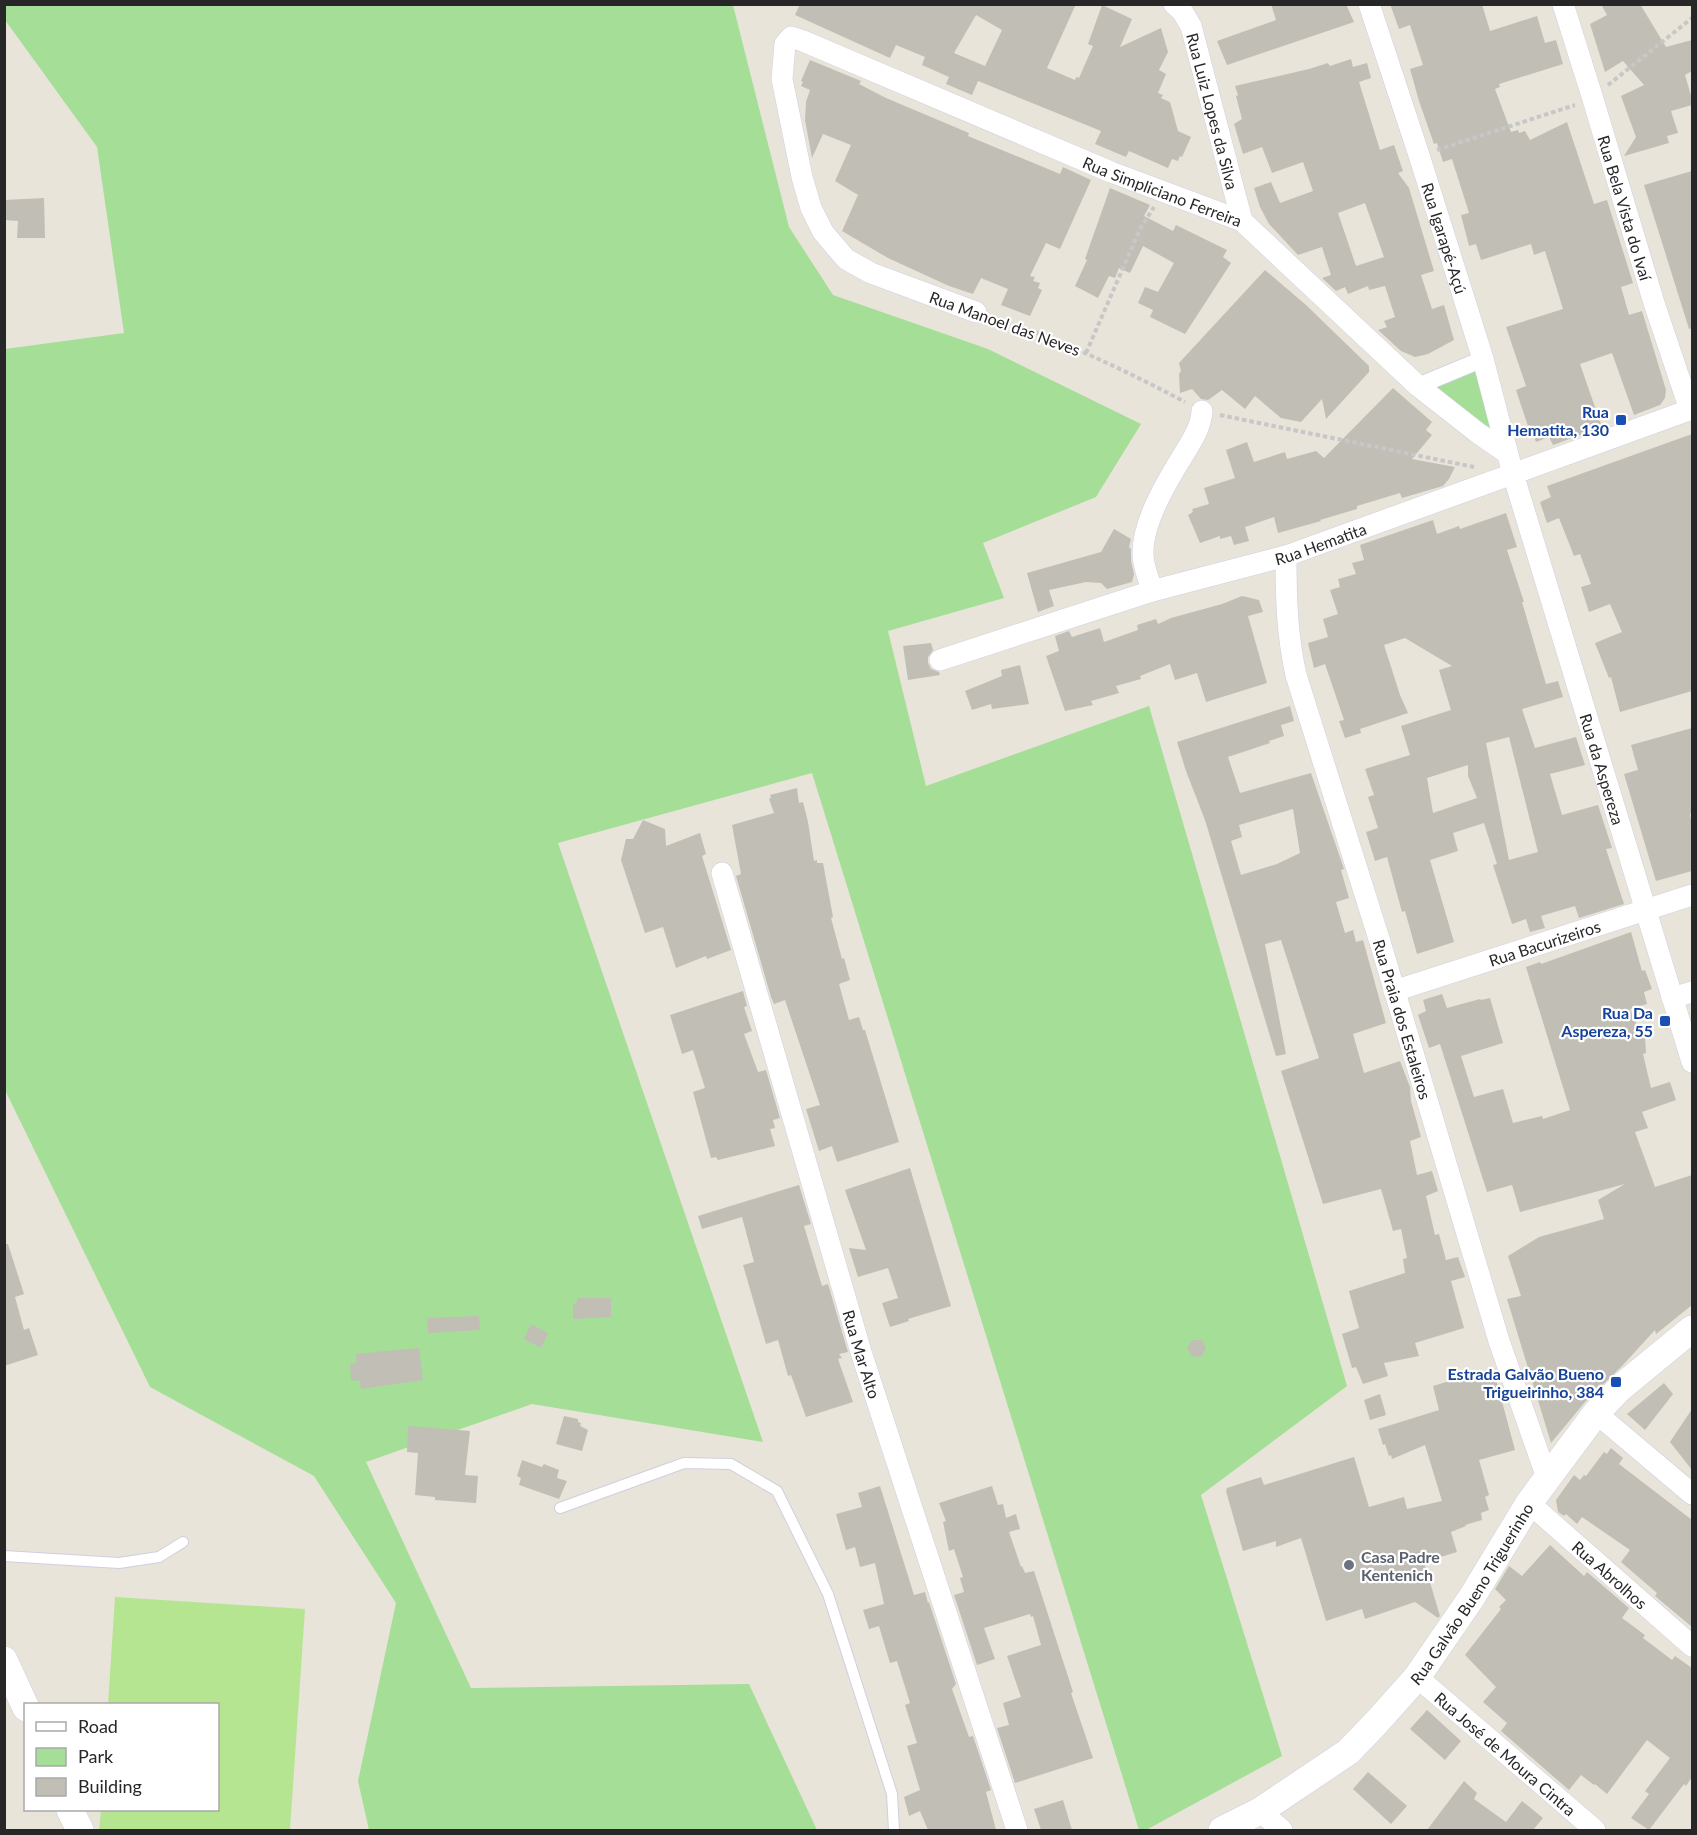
<svg xmlns="http://www.w3.org/2000/svg" width="1697" height="1835" font-family="Lato,sans-serif">
  <rect width="100%" height="100%" fill="#e9e4d9"/>
  <g fill="#a5de97">
    <polygon points="5,5 733,5 789,227 833,295 988,349 1141,424 1096,497 983,543 1004,598 888,631 926,786 1149,706 1347,1386 1201,1495 1282,1756 1146,1830 1139,1830 812,773 558,843 763,1442 532,1404 366,1462 471,1688 749,1684 817,1830 369,1830 358,1781 396,1603 314,1476 150,1387 5,1090 5,349 124,333 97,147 5,20"/>
    <polygon points="1483,359 1507,453 1418,386"/>
  </g>
  <polygon fill="#b6e592" points="115,1597 305,1609 290,1830 99,1830 101,1810 218,1810 218,1704 108,1704"/>
  <g fill="#c1beb6" fill-rule="evenodd">
    <path d="M 800,4 L 1076,4 L 1047,68 L 1075,80 L 1076,77 L 1079,78 L 1093,46 L 1088,44 L 1102,5 L 1132,19 L 1120,47 L 1161,28 L 1168,52 L 1159,70 L 1166,74 L 1158,93 L 1163,95 L 1161,98 L 1170,102 L 1178,131 L 1191,137 L 1182,157 L 1180,156 L 1178,161 L 1172,159 L 1168,168 L 1129,151 L 1126,157 L 1095,144 L 1101,131 L 978,81 L 972,95 L 946,84 L 949,77 L 922,65 L 925,57 L 896,45 L 890,58 L 795,15 ZM 976,15 L 1002,30 L 985,66 L 954,53 Z"/>
    <polygon points="1271,4 1346,4 1354,22 1227,65 1217,41 1276,20"/>
    <polygon points="1390,4 1482,4 1490,31 1537,16 1545,43 1556,40 1563,64 1499,84 1500,87 1495,89 1511,132 1518,130 1519,133 1525,131 1530,140 1567,122 1594,204 1607,200 1633,283 1621,287 1629,315 1642,311 1666,390 1665,398 1660,405 1634,415 1612,353 1580,364 1602,427 1553,445 1549,437 1536,442 1530,425 1528,426 1516,390 1526,386 1506,327 1563,309 1545,251 1534,255 1531,244 1481,260 1476,244 1469,246 1461,215 1469,213 1452,159 1443,162 1437,143 1434,144 1419,101 1410,69 1423,65 1410,25 1399,29"/>
    <polygon points="1601,4 1640,4 1666,47 1692,40 1692,71 1685,75 1692,99 1692,105 1671,111 1678,133 1667,136 1669,143 1624,156 1636,137 1621,96 1644,85 1623,61 1605,72 1590,24 1607,15"/>
    <path d="M 1351,59 L 1353,67 L 1367,63 L 1371,78 L 1359,82 L 1380,150 L 1394,145 L 1403,171 L 1398,173 L 1409,188 L 1434,271 L 1421,275 L 1432,309 L 1444,305 L 1454,340 L 1428,354 L 1415,357 L 1401,351 L 1378,330 L 1387,327 L 1384,321 L 1395,317 L 1385,286 L 1369,290 L 1368,286 L 1348,294 L 1345,287 L 1336,291 L 1322,278 L 1331,275 L 1322,247 L 1298,255 L 1269,224 L 1260,207 L 1254,188 L 1271,182 L 1280,203 L 1313,191 L 1303,162 L 1272,173 L 1262,147 L 1243,154 L 1234,124 L 1242,119 L 1236,96 L 1238,95 L 1235,86 L 1309,69 L 1328,63 L 1330,66 ZM 1365,203 L 1384,257 L 1356,266 L 1338,213 Z"/>
    <polygon points="810,60 861,81 859,84 886,98 969,133 968,136 1060,174 1063,167 1091,180 1060,249 1046,243 1030,276 1035,277 1033,281 1040,283 1038,288 1042,290 1030,316 1001,305 1008,289 981,278 973,294 949,286 888,258 842,231 858,195 835,181 851,145 823,134 812,158 805,120 806,102 810,90 801,86 803,82 801,81"/>
    <polygon points="1692,171 1692,328 1689,329 1644,185"/>
    <polygon points="1110,188 1150,205 1144,216 1173,231 1176,225 1227,250 1223,257 1231,263 1185,334 1150,317 1153,310 1138,303 1145,287 1158,292 1174,263 1143,246 1130,273 1119,268 1115,278 1109,276 1098,298 1075,286 1087,260 1085,259"/>
    <polygon points="44,198 45,238 17,238 18,221 4,220 4,200"/>
    <polygon points="1265,270 1306,305 1369,366 1369,372 1326,419 1322,399 1301,422 1281,418 1255,396 1245,409 1222,390 1208,400 1201,399 1192,389 1180,393 1179,374 1181,371 1179,363"/>
    <polygon points="1393,388 1432,422 1426,430 1432,435 1412,459 1455,467 1449,479 1443,486 1402,498 1400,493 1357,506 1357,509 1320,520 1321,521 1278,533 1274,517 1245,527 1249,541 1234,545 1231,536 1220,539 1220,536 1200,543 1188,515 1193,512 1192,509 1209,504 1204,488 1235,478 1226,450 1247,442 1254,462 1285,452 1287,459 1316,451 1324,458"/>
    <polygon points="1692,434 1692,691 1620,712 1611,677 1609,678 1595,643 1622,632 1610,604 1589,612 1581,587 1591,584 1580,554 1574,556 1559,518 1547,523 1540,502 1551,497 1547,486"/>
    <path d="M 1506,513 L 1517,547 L 1507,550 L 1524,602 L 1522,602 L 1546,684 L 1558,681 L 1563,697 L 1522,709 L 1535,748 L 1576,737 L 1585,765 L 1550,774 L 1562,815 L 1598,805 L 1612,848 L 1606,849 L 1624,904 L 1579,918 L 1575,906 L 1541,916 L 1545,928 L 1530,932 L 1526,919 L 1512,924 L 1493,865 L 1497,864 L 1484,823 L 1453,833 L 1458,851 L 1430,860 L 1454,942 L 1417,954 L 1405,911 L 1402,912 L 1387,857 L 1375,861 L 1366,832 L 1378,828 L 1368,797 L 1374,795 L 1365,769 L 1410,755 L 1401,726 L 1451,710 L 1439,670 L 1452,666 L 1405,638 L 1384,645 L 1400,695 L 1408,713 L 1360,729 L 1361,733 L 1345,738 L 1339,721 L 1344,720 L 1325,664 L 1314,668 L 1308,643 L 1328,637 L 1323,619 L 1338,614 L 1330,590 L 1340,587 L 1338,579 L 1356,574 L 1352,563 L 1364,560 L 1360,545 L 1433,520 L 1437,534 L 1459,526 L 1460,529 ZM 1509,737 L 1538,852 L 1509,860 L 1486,743 ZM 1468,765 L 1468,776 L 1477,798 L 1433,813 L 1427,778 Z"/>
    <polygon points="1114,529 1131,539 1129,547 1131,549 1131,561 1134,574 1132,582 1107,589 1101,583 1086,582 1049,590 1054,606 1038,612 1027,573 1101,552"/>
    <polygon points="1242,596 1259,600 1263,612 1248,616 1267,683 1206,702 1197,673 1175,680 1170,664 1140,676 1141,679 1116,686 1119,693 1091,701 1093,705 1065,711 1046,656 1059,651 1055,636 1069,631 1072,637 1100,628 1104,642 1138,630 1137,625 1156,619 1158,624 1171,618 1222,604"/>
    <polygon points="931,643 933,650 928,657 928,663 931,669 939,672 940,675 908,680 903,646"/>
    <polygon points="1020,665 1029,704 992,709 991,704 972,710 965,691 1002,676 1001,670"/>
    <path d="M 1290,706 L 1294,721 L 1281,725 L 1284,736 L 1269,741 L 1270,743 L 1228,757 L 1240,793 L 1311,773 L 1344,869 L 1341,870 L 1349,898 L 1336,902 L 1345,933 L 1353,930 L 1356,942 L 1363,940 L 1386,1023 L 1353,1034 L 1364,1073 L 1400,1061 L 1410,1087 L 1411,1101 L 1421,1137 L 1410,1141 L 1417,1175 L 1432,1171 L 1438,1191 L 1426,1196 L 1435,1235 L 1439,1234 L 1446,1260 L 1458,1257 L 1465,1277 L 1451,1281 L 1464,1328 L 1415,1343 L 1419,1356 L 1384,1363 L 1388,1376 L 1363,1384 L 1356,1367 L 1352,1368 L 1342,1334 L 1359,1328 L 1349,1291 L 1405,1273 L 1403,1259 L 1407,1258 L 1401,1229 L 1393,1231 L 1381,1189 L 1323,1204 L 1281,1071 L 1319,1058 L 1281,940 L 1265,944 L 1286,1054 L 1276,1056 L 1205,820 L 1186,771 L 1177,742 ZM 1293,809 L 1300,853 L 1277,864 L 1241,875 L 1231,841 L 1242,837 L 1239,825 Z"/>
    <polygon points="1692,728 1692,813 1690,814 1692,825 1692,871 1656,881 1624,774 1638,770 1631,745"/>
    <polygon points="797,788 799,803 803,802 808,822 814,861 817,860 817,863 823,863 833,917 831,918 842,959 844,958 850,980 839,984 849,1020 859,1017 863,1030 865,1030 899,1142 837,1162 832,1146 819,1151 806,1109 820,1105 785,1000 774,1004 771,997 736,876 741,874 732,825 774,813 769,799 771,798 770,795"/>
    <polygon points="643,820 665,829 666,846 700,833 706,854 702,856 731,950 707,959 706,956 676,968 663,927 645,933 621,860 626,839 633,839"/>
    <polygon points="1631,932 1642,971 1645,970 1652,989 1644,992 1647,1004 1630,1009 1642,1038 1645,1037 1646,1053 1643,1054 1651,1088 1670,1082 1676,1100 1642,1112 1648,1128 1635,1132 1655,1187 1692,1175 1692,1305 1656,1334 1655,1330 1622,1366 1585,1402 1551,1443 1507,1299 1521,1296 1508,1256 1539,1237 1604,1219 1598,1200 1625,1184 1520,1212 1512,1185 1487,1192 1440,1044 1429,1048 1418,1015 1426,1011 1423,1000 1442,994 1447,1008 1480,999 1481,1000 1490,998 1503,1043 1461,1056 1474,1097 1503,1089 1513,1123 1542,1116 1543,1119 1570,1110 1526,967 1540,962 1541,964"/>
    <polygon points="743,991 747,1006 744,1007 752,1031 744,1034 758,1072 766,1070 780,1118 773,1120 775,1128 770,1129 775,1146 718,1160 716,1157 711,1158 693,1092 705,1088 693,1050 682,1054 670,1015"/>
    <polygon points="910,1168 951,1306 908,1319 909,1321 890,1327 882,1303 898,1298 888,1268 858,1277 849,1248 866,1250 845,1190"/>
    <polygon points="799,1185 811,1224 804,1226 822,1286 828,1284 848,1352 839,1354 842,1358 838,1359 853,1402 806,1417 791,1375 788,1376 778,1340 766,1344 743,1265 754,1262 742,1217 702,1229 698,1216"/>
    <polygon points="4,1244 8,1244 24,1294 15,1297 24,1330 29,1328 38,1355 4,1366"/>
    <polygon points="577,1298 611,1298 611,1317 573,1319 573,1304 577,1303"/>
    <polygon points="479,1316 480,1330 428,1333 427,1318"/>
    <polygon points="531,1324 548,1333 541,1348 524,1339"/>
    <polygon points="1192,1340 1202,1340 1206,1348 1201,1357 1191,1356 1187,1348"/>
    <polygon points="419,1348 423,1380 361,1389 360,1381 351,1380 350,1364 356,1363 356,1354"/>
    <polygon points="1493,1368 1515,1450 1479,1460 1489,1495 1485,1497 1489,1510 1481,1513 1482,1520 1465,1525 1466,1526 1451,1532 1457,1552 1424,1562 1440,1616 1438,1618 1415,1602 1365,1619 1362,1609 1326,1621 1301,1538 1276,1547 1276,1541 1243,1551 1226,1491 1227,1488 1261,1477 1264,1485 1354,1457 1369,1507 1404,1497 1407,1509 1442,1501 1425,1445 1392,1459 1391,1455 1389,1456 1385,1444 1383,1445 1378,1429 1439,1410 1433,1386"/>
    <polygon points="1664,1383 1673,1394 1645,1430 1627,1414"/>
    <polygon points="1380,1394 1386,1415 1370,1420 1364,1400"/>
    <polygon points="1692,1409 1692,1470 1670,1442"/>
    <polygon points="564,1416 578,1419 578,1422 581,1423 580,1426 588,1430 582,1451 556,1444"/>
    <polygon points="408,1426 470,1431 465,1475 478,1476 476,1503 435,1500 435,1497 415,1495 418,1453 407,1452"/>
    <polygon points="1611,1448 1623,1458 1619,1464 1692,1520 1692,1627 1655,1596 1657,1593 1621,1562 1630,1550 1582,1517 1577,1524 1566,1514 1564,1516 1558,1512 1556,1500 1574,1475 1580,1480 1584,1475 1586,1476 1604,1452 1607,1454"/>
    <polygon points="522,1460 542,1467 544,1464 559,1470 557,1478 567,1481 559,1499 519,1485 521,1478 517,1476"/>
    <polygon points="880,1486 914,1595 925,1592 928,1603 929,1602 956,1684 952,1689 969,1737 973,1736 991,1790 986,1792 996,1830 928,1830 920,1811 909,1816 904,1797 920,1790 907,1746 917,1743 905,1705 910,1703 897,1661 890,1663 879,1626 869,1629 863,1610 884,1604 875,1563 860,1567 855,1547 846,1550 836,1514 862,1507 858,1493"/>
    <polygon points="992,1486 998,1505 1003,1504 1006,1518 1016,1514 1020,1529 1009,1532 1021,1567 1022,1566 1025,1573 1034,1571 1073,1692 1071,1693 1093,1758 1015,1783 997,1728 1009,1725 1003,1703 1021,1697 1007,1656 1041,1645 1033,1616 1031,1617 1030,1614 984,1628 995,1659 977,1665 954,1595 964,1592 960,1578 963,1577 954,1549 949,1551 943,1522 946,1521 939,1503"/>
    <polygon points="1550,1545 1584,1576 1587,1572 1629,1608 1622,1618 1645,1635 1643,1638 1672,1660 1675,1656 1692,1668 1692,1777 1686,1786 1684,1784 1649,1830 1631,1818 1649,1794 1645,1791 1670,1758 1647,1740 1607,1794 1595,1784 1594,1785 1581,1775 1569,1790 1501,1731 1507,1723 1483,1702 1496,1687 1465,1655 1501,1609 1499,1607 1506,1600 1495,1589 1509,1566 1522,1576"/>
    <polygon points="1427,1710 1461,1741 1445,1760 1410,1729"/>
    <polygon points="1368,1772 1407,1806 1391,1824 1353,1789"/>
    <polygon points="1464,1781 1477,1793 1474,1799 1506,1822 1522,1801 1543,1818 1533,1830 1427,1830"/>
    <polygon points="1063,1800 1072,1830 1041,1830 1034,1809"/>
  </g>
  <g fill="none" stroke-linecap="round" stroke-linejoin="round">
    <defs>
      <g id="service">
        <polyline points="560,1508 684,1463 731,1464 777,1491 828,1594 892,1794 894,1830"/>
        <polyline points="4,1556 119,1563 159,1557 183,1542"/>
      </g>
      <polyline id="pedestrian" points="1418,386 1483,359"/>
      <g id="minor">
        <path id="s1" d="M 1174,4 L 1182,11 L 1191,26 L 1242,221"/>
        <path id="s2" d="M 1369,4 L 1419,155 L 1483,359 L 1513,474 L 1692,1062"/>
        <path id="s3" d="M 1563,4 L 1592,96 L 1654,303 L 1690,410"/>
        <path id="s4" d="M 976,312 L 871,273 L 846,259 L 823,232 L 811,208 L 802,177 L 782,79 L 785,44 L 791,37 L 803,41 L 1111,172 L 1242,221 L 1418,386 L 1478,433 L 1507,453"/>
        <path id="s5" d="M 1286,556 C 1286,597 1287,635 1296,675 L 1380,942 L 1499,1341 L 1547,1478"/>
        <path d="M 1152,591 C 1149,579 1143,566 1143,555 C 1142,523 1166,483 1182,457 C 1191,442 1201,428 1202,411"/>
        <path id="s6" d="M 940,660 L 1152,591 L 1286,556 L 1692,409"/>
        <path id="s7" d="M 722,873 L 861,1352 L 1017,1830"/>
        <path id="s8" d="M 1394,991 L 1692,895"/>
        <polyline points="1672,998 1692,992"/>
        <polyline points="1596,1413 1692,1494"/>
        <path id="s9" d="M 1529,1503 L 1692,1646"/>
        <path id="s10" d="M 1417,1677 L 1595,1830"/>
        <polyline points="1260,1811 1282,1830"/>
      </g>
      <g id="tertiary">
        <polyline points="4,1660 26,1708"/>
        <polyline points="70,1810 80,1830"/>
        <path id="s11" d="M 1222,1830 L 1260,1811 L 1348,1752 L 1376,1723 L 1417,1677 L 1472,1597 L 1529,1503 L 1596,1413 L 1620,1388 L 1692,1329"/>
      </g>
    </defs>
    <use href="#service" stroke="#cecfe0" stroke-width="12"/>
    <use href="#pedestrian" stroke="#cecfe0" stroke-width="18"/>
    <use href="#minor" stroke="#cecfe0" stroke-width="22"/>
    <use href="#tertiary" stroke="#cecfe0" stroke-width="28"/>
    <g stroke="#c7c7c7" stroke-width="4" stroke-dasharray="4.5 3" stroke-linecap="butt">
      <polyline points="1608,85 1692,18"/>
      <polyline points="1437,150 1575,105"/>
      <path d="M 992,317 C 1059,339 1123,369 1185,402"/>
      <polyline points="1086,353 1140,229 1154,207"/>
      <polyline points="1220,415 1474,467"/>
    </g>
    <use href="#service" stroke="#fff" stroke-width="10"/>
    <use href="#pedestrian" stroke="#fff" stroke-width="16"/>
    <use href="#minor" stroke="#fff" stroke-width="21"/>
    <use href="#tertiary" stroke="#fff" stroke-width="27"/>
  </g>
  <g fill="#1a4fb4" stroke="#fff" stroke-width="2">
    <rect x="1615" y="414" width="12" height="12" rx="3"/>
    <rect x="1659" y="1015" width="12" height="12" rx="3"/>
    <rect x="1610" y="1376" width="12" height="12" rx="3"/>
  </g>
  <circle fill="#6b7280" stroke="#fff" stroke-width="2" cx="1349" cy="1565" r="6"/>
  <g text-anchor="middle" dominant-baseline="central" stroke-width="4.5" stroke-linejoin="round" paint-order="stroke">
    <g font-size="16" fill="#272727" stroke="#fff">
      <text stroke="none"><textPath href="#s1" startOffset="116">Rua Luiz Lopes da Silva</textPath></text>
      <text stroke="none"><textPath href="#s4" startOffset="782">Rua Simpliciano Ferreira</textPath></text>
      <text stroke="none"><textPath href="#s3" startOffset="213">Rua Bela Vista do Ivaí</textPath></text>
      <text stroke="none"><textPath href="#s2" startOffset="246">Rua Igarapé-Açú</textPath></text>
      <text transform="translate(1005 323) rotate(20)">Rua Manoel das Neves</text>
      <text stroke="none"><textPath href="#s6" startOffset="398">Rua Hematita</textPath></text>
      <text stroke="none"><textPath href="#s2" startOffset="800">Rua da Aspereza</textPath></text>
      <text stroke="none"><textPath href="#s8" startOffset="158">Rua Bacurizeiros</textPath></text>
      <text stroke="none"><textPath href="#s5" startOffset="480">Rua Praia dos Estaleiros</textPath></text>
      <text stroke="none"><textPath href="#s7" startOffset="501">Rua Mar Alto</textPath></text>
      <text stroke="none"><textPath href="#s9" startOffset="108">Rua Abrolhos</textPath></text>
      <text stroke="none"><textPath href="#s11" startOffset="350">Rua Galvão Bueno Triguerinho</textPath></text>
      <text stroke="none"><textPath href="#s10" startOffset="117">Rua José de Moura Cintra</textPath></text>
    </g>
    <g font-size="16" font-weight="bold" fill="#164399" stroke="#fff" text-anchor="end">
      <text x="1609" y="411">Rua<tspan x="1609" dy="18">Hematita, 130</tspan></text>
      <text x="1653" y="1012">Rua Da<tspan x="1653" dy="18">Aspereza, 55</tspan></text>
      <text x="1604" y="1373">Estrada Galvão Bueno<tspan x="1604" dy="18">Trigueirinho, 384</tspan></text>
    </g>
    <g font-size="16" font-weight="bold" fill="#5b616d" stroke="#fff" text-anchor="start">
      <text x="1361" y="1556">Casa Padre<tspan x="1361" dy="18">Kentenich</tspan></text>
    </g>
  </g>
  <rect width="1697" height="1835" fill="none" stroke="#272727" stroke-width="12"/>
  <rect x="24" y="1703" width="195" height="108" fill="#ffffff" stroke="#a9a9a9" stroke-width="1.5"/>
  <rect x="36" y="1722" width="30" height="9" fill="#ffffff" stroke="#a9a9a9" stroke-width="1.5"/>
  <text x="78" y="1733" font-size="18" fill="#272727">Road</text>
  <rect x="36" y="1748" width="30" height="18" fill="#a5de97" stroke="#a9a9a9" stroke-width="1.5"/>
  <text x="78" y="1763" font-size="18" fill="#272727">Park</text>
  <rect x="36" y="1778" width="30" height="18" fill="#c1beb6" stroke="#a9a9a9" stroke-width="1.5"/>
  <text x="78" y="1793" font-size="18" fill="#272727">Building</text>
</svg>
